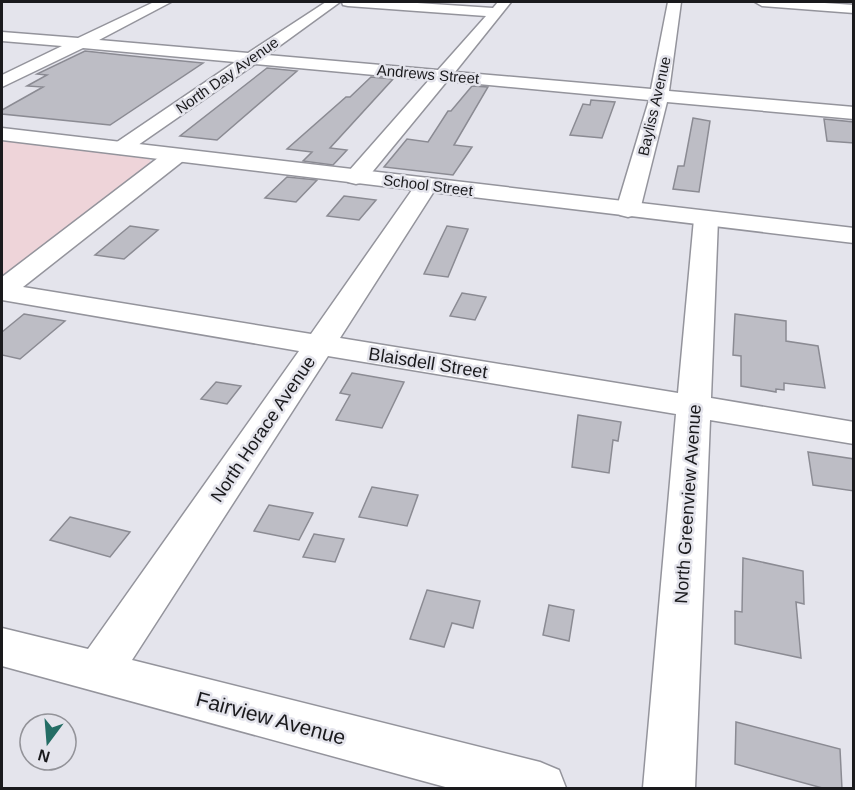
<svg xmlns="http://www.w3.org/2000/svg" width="855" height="790" font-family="Helvetica,sans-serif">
  <rect width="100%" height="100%" fill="#e4e4ec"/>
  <polygon fill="#eed4d9" points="2,140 144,158 149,159 152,164 2,279"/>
  <g fill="#bdbdc5" stroke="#8b8b93" stroke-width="1.5">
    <polygon points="85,51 122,55 203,63 110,125 2,114 2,110 43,87 27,86 47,75 37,74"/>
    <polygon points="267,68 297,71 217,140 180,136"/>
    <polygon points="371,77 393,79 330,148 347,150 333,165 303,161 312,152 287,149 346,97 350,97"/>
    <polygon points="472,86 488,87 454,145 472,147 453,175 384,167 407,139 428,142 448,111 451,111"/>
    <polygon points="591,100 615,102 602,138 570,135 583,104 590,105"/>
    <polygon points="693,118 710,121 699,192 673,189 678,166 684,166"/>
    <polygon points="824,119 854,122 854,143 827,141"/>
    <polygon points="287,177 317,180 296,202 265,198"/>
    <polygon points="344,196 376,200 359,220 327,216"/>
    <polygon points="130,226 158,230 124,259 95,255"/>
    <polygon points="447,226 468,229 448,277 424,274"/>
    <polygon points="462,293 486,297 475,320 450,316"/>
    <polygon points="24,314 65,321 20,359 2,355 2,332"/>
    <polygon points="735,314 786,321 786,341 818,346 825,388 784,383 784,390 776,389 776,392 741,386 741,356 733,355"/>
    <polygon points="352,373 404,382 382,428 336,420 350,395 340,393"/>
    <polygon points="216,382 241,386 227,404 201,399"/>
    <polygon points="578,415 621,422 618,441 613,440 609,473 572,467"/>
    <polygon points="808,452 854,459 854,491 813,485"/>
    <polygon points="372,487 418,495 407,526 359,517"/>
    <polygon points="269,505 313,513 299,540 254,531"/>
    <polygon points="70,517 130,532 110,557 50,540"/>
    <polygon points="314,534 344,539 335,562 303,557"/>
    <polygon points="743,558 803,571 804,604 796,602 801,658 735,644 735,611 742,612"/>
    <polygon points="427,590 480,601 473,628 452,623 444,647 410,639"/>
    <polygon points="549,605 574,610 569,641 543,635"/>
    <polygon points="736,722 840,749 842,789 826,789 735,764"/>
  </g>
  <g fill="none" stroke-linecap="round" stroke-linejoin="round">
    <defs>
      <g id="minor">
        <polygon points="154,2 171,2 99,40 248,53 326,2 340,2 267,55 438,70 486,16 348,6 343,5 342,2 402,2 493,8 498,2 511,2 455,72 651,89 668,2 681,2 669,91 854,107 854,119 667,102 640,210 636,215 628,217 620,215 616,210 649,100 447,81 364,182 356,184 348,182 345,177 348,172 429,80 255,64 128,152 121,154 114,152 111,148 114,144 235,62 83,48 2,87 2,75 62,46 2,41 2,32 78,38"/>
        <polygon points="755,2 810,2 854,5 854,13 762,6"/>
        <polygon points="175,150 183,151 186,156 183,161 23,287 311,334 419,180 427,178 435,180 438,185 340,338 678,393 694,219 697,214 706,212 715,214 718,219 711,398 854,422 854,444 710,420 695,788 643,788 676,414 328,356 132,660 540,762 559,770 566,788 449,788 2,666 2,628 88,649 299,351 2,300 2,277 167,151"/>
      </g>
      <polygon id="major" points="2,128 854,228 854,243 2,140"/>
    </defs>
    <use href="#minor" stroke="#94949c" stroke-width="3"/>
    <use href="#major" stroke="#94949c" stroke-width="3"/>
    <use href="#minor" fill="#fff" fill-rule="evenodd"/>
    <use href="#major" fill="#fff" fill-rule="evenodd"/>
  </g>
  <g text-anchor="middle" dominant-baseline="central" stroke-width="5" stroke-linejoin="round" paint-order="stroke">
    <g font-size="15" fill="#1a1a1d" stroke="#e4e4ec">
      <text transform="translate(428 74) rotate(5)">Andrews Street</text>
      <text transform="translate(227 75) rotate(-35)">North Day Avenue</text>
      <text transform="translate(654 106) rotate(-77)">Bayliss Avenue</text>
      <text transform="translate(428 185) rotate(7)">School Street</text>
    </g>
    <g font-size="18" fill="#1a1a1d" stroke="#e4e4ec">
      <text transform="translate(428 363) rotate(9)">Blaisdell Street</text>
      <text transform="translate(263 429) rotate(-56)">North Horace Avenue</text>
      <text transform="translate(688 504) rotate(-86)">North Greenview Avenue</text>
    </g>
    <g font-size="21" fill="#1a1a1d" stroke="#e4e4ec">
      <text transform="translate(271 718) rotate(15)">Fairview Avenue</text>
    </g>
  </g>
  <rect width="855" height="790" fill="none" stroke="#1a1a1d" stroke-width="6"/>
  <g transform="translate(48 742) rotate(196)"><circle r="28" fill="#e4e4ec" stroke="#939399" stroke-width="1.5"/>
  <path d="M0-4.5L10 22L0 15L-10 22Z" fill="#246d65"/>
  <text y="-9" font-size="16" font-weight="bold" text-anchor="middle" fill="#1a1a1d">N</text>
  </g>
</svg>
